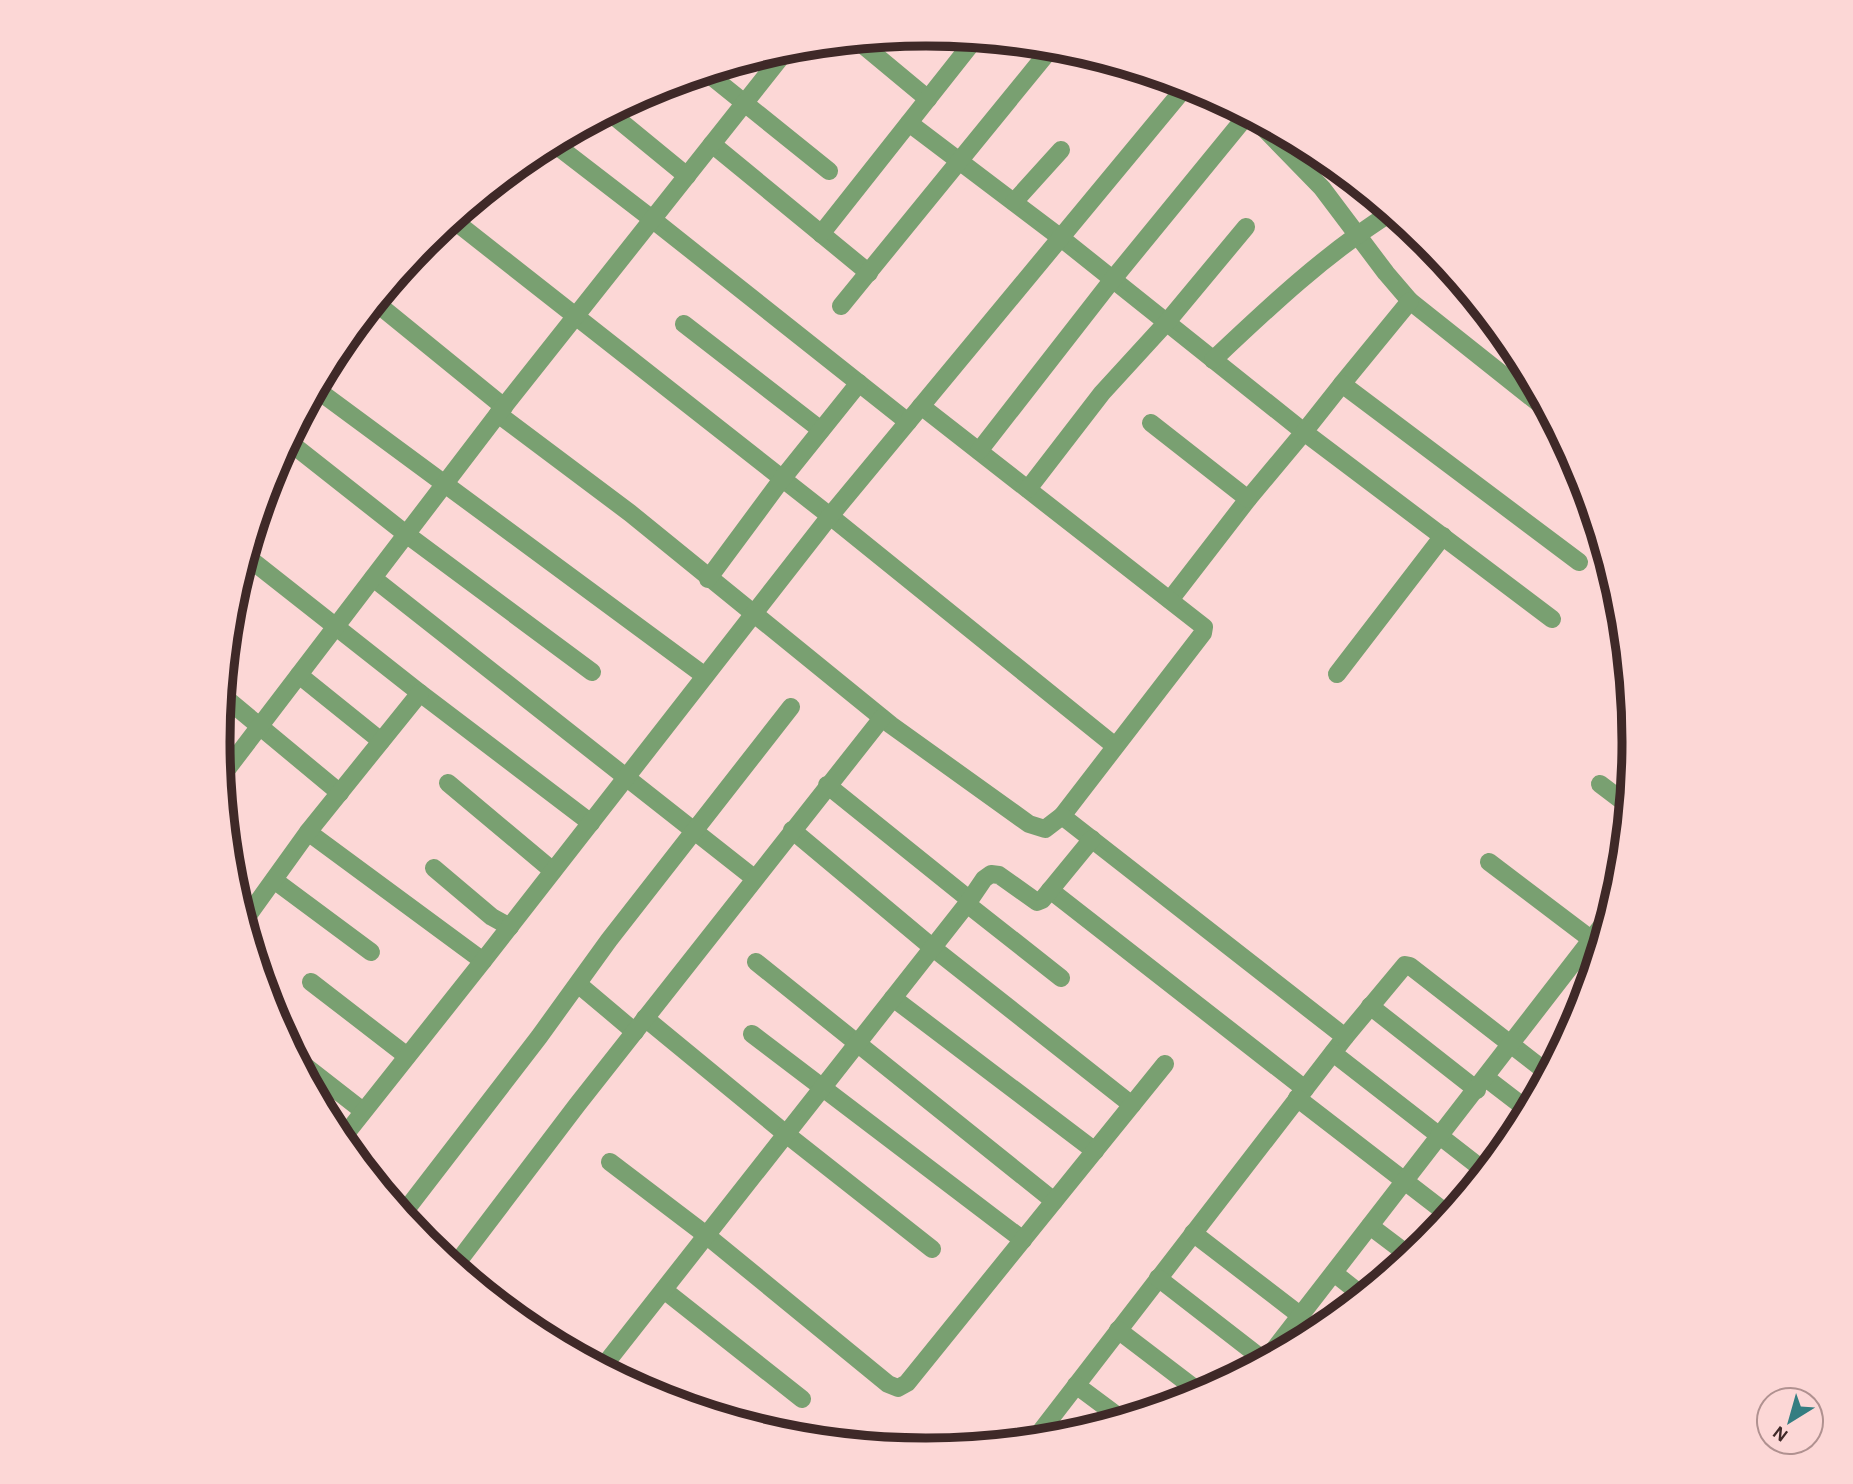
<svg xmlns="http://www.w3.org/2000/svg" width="1853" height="1484" font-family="'Alegreya Sans',sans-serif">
  <rect width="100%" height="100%" fill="#fcd7d6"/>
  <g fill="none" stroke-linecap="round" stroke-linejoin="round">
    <g stroke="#79a071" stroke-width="18">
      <polyline points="857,40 928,99"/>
      <polyline points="706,72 829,171"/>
      <polyline points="609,112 687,176"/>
      <polyline points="1251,115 1322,188 1386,273 1410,301 1551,413"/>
      <polyline points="909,123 1061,238 1304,432 1248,499 1170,600"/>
      <polyline points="552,142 652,219 908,422"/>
      <polyline points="712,144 869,273"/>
      <polyline points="1014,202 1061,150"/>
      <polyline points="452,219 830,516 1115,746"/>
      <polyline points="821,234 976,38"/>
      <polyline points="1410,301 1342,384 1579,562"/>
      <polyline points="375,302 504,407"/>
      <polyline points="841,306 1053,46"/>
      <polyline points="684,324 821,430"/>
      <path d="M 1213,360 C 1269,307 1326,253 1392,212"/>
      <polyline points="1342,384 1304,432 1552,619"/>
      <polyline points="316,389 705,676"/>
      <polyline points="921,406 1204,627 1203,633 1062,816 1345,1037 1034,1440"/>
      <polyline points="498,414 630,513 891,725 1029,824 1045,829 1062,816"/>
      <polyline points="1151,423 1248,499"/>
      <polyline points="288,441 406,534 592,672"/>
      <polyline points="979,451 1113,279 1248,114"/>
      <polyline points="1028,489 1102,393 1167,322 1246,227"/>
      <polyline points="246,556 420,693 591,823"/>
      <polyline points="373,578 754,878"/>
      <polyline points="708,579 782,479 859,383"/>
      <polyline points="1337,674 1443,536"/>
      <polyline points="299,675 381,741"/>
      <polyline points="222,695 340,793"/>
      <polyline points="221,777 498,414 789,47"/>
      <polyline points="448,783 553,871"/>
      <polyline points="1600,784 1629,806"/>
      <polyline points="827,785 970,900"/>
      <polyline points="792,830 933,948 1132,1105"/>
      <polyline points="308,832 483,961"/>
      <polyline points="1489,862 1592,940"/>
      <polyline points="434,868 492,917 510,927"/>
      <polyline points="274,880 371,952"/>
      <polyline points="1050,890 1305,1089"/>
      <polyline points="967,904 1061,978"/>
      <polyline points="244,921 308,832 420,693"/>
      <polyline points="756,962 1054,1201"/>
      <polyline points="311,982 407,1056"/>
      <polyline points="578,984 635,1032"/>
      <polyline points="893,998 1095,1151"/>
      <polyline points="1370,1006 1477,1090"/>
      <polyline points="645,1018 786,1134 932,1249"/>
      <polyline points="752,1034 1023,1240"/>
      <polyline points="1345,1037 1405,965 1410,966 1549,1074"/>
      <polyline points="1333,1053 1486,1172"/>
      <polyline points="295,1058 363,1111"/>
      <polyline points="1486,1078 1529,1111"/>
      <polyline points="1297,1098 1450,1216"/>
      <polyline points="341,1140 483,961 830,516 1188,84"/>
      <polyline points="610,1162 706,1235 888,1384 898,1388 907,1383 1165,1064"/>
      <polyline points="402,1215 539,1037 609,940 791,707"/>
      <polyline points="1370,1226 1411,1257"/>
      <polyline points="1193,1233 1301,1316"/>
      <polyline points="454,1267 577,1105 882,718"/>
      <polyline points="1334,1273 1363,1296"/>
      <polyline points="1158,1278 1265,1361"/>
      <polyline points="664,1290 802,1399"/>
      <polyline points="1118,1330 1202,1394"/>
      <polyline points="1266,1360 1611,914"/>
      <polyline points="602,1368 967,904 984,879 991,874 999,875 1037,902 1042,900 1092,839"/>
      <polyline points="1076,1385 1123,1420"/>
    </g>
  </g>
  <path d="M0 0H1853V1484H0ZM230 742a696 696 0 1 1 1392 0a696 696 0 1 1-1392 0Z" fill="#fcd7d6" fill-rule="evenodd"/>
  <path fill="none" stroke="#3f2928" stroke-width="9" d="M230 742a696 696 0 1 1 1392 0a696 696 0 1 1-1392 0Z"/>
  <g transform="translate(1790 1421) rotate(217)"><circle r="33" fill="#fcd7d6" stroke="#b09190" stroke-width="2"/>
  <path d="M0-5L12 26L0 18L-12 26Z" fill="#347d81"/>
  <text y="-10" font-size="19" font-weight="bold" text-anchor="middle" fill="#3f2928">N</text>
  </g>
</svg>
